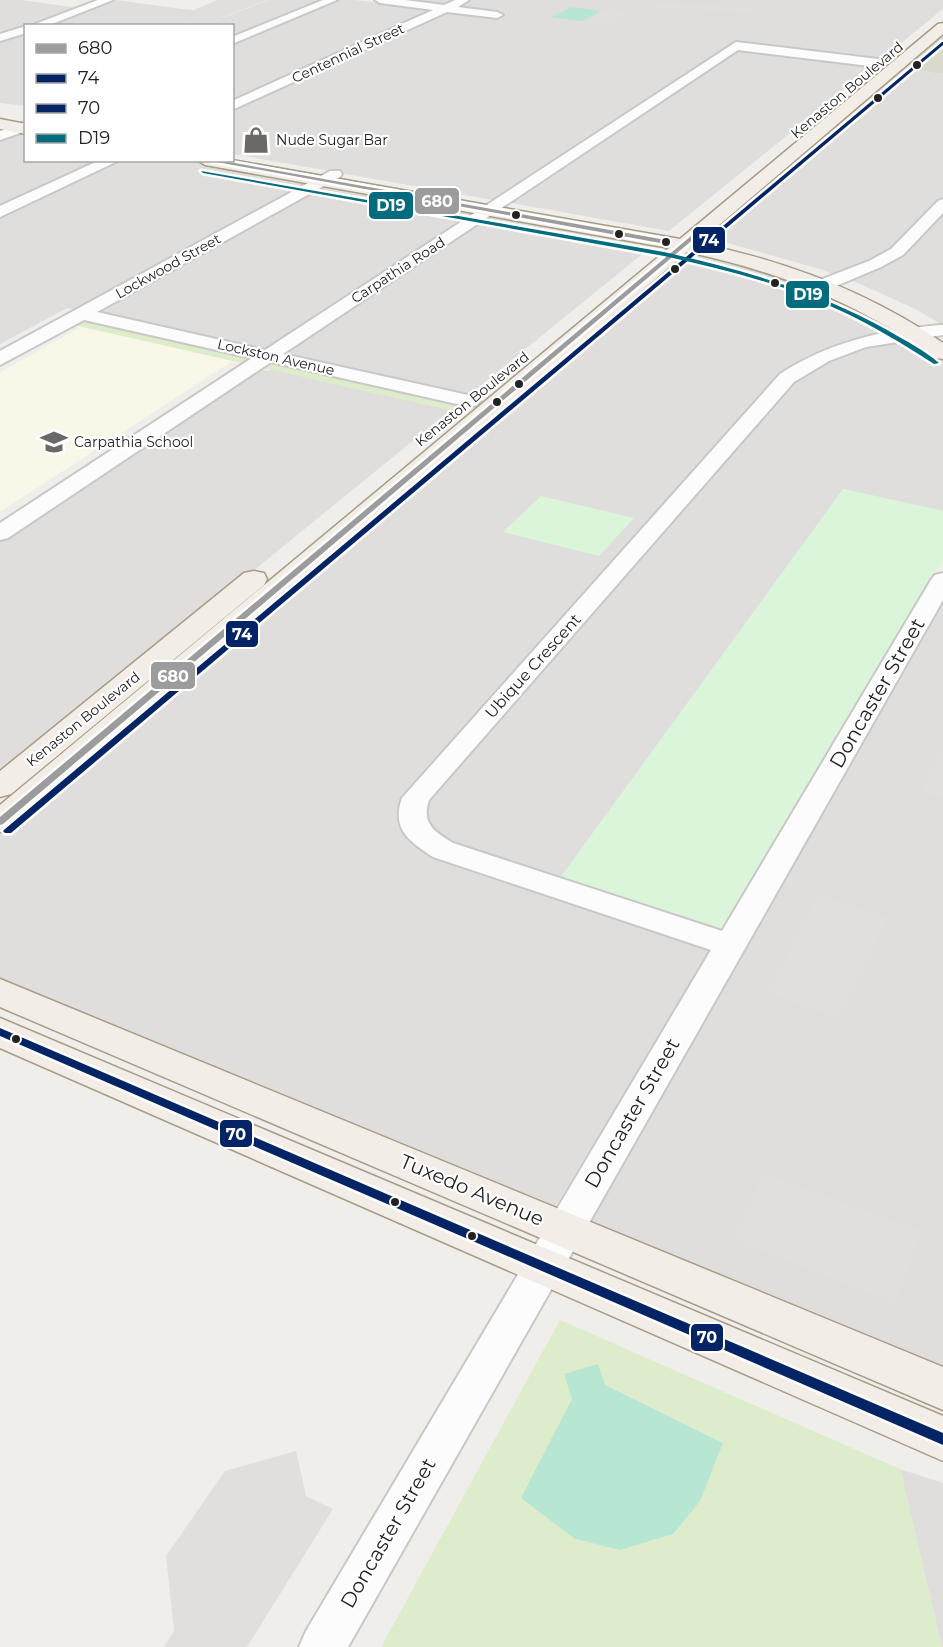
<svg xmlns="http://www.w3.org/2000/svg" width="943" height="1647" font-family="Montserrat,sans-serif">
  <rect width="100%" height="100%" fill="#f0eeeb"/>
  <g fill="#dfdedc">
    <polygon points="0,0 21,0 78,8 0,35"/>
    <polygon points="115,0 228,15 209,23 269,0 355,0 490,18 495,15 380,0 943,0 943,9 669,231 233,154 232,26 41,26"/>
    <polygon points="25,31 25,106 0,103 0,40"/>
    <polygon points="898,68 943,74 943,325 913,308 860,284 820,269 703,236"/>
    <polygon points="0,127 25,131 26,160 193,161 657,242 0,777 0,539 257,368 269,371 292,355 67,308 0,344"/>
    <polygon points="685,254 706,254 826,291 935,352 943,360 943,511 843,489 720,936 554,1209 0,992 0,824 679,256"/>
    <polygon points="943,589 943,1389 565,1229"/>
    <polygon points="900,1469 943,1483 943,1647 942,1647"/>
  </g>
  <polygon fill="#f8f7e8" points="81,314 252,366 231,362 0,512 0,372 79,328 65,323"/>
  <polygon fill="#d9d9cd" points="943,36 943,74 904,69"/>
  <g fill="#ddeccb" fill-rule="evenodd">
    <polygon points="81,314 470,401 457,412 65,323"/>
    <path d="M 560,1320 L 900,1469 L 942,1647 L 381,1647 ZM 605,1385 L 723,1443 L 673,1534 L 620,1550 L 575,1539 L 522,1498 L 572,1399 Z"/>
  </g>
  <g fill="#daf5da">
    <polygon points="843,489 943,511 943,560 720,935 557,882"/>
    <polygon points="541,496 634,518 599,556 503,532"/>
  </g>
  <g fill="#b7e6d2">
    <polygon points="571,7 601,11 582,21 551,17"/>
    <polygon points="598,1364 605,1385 723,1443 700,1501 673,1534 620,1550 575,1539 521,1498 572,1399 564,1374"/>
  </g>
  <g fill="#e0dfde">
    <polygon points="218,0 268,0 202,25 177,25 209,13 193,10"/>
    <polygon points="658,3 756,7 755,13 656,8"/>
    <polygon points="607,9 631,12 612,23 588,21"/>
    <polygon points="939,753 943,754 943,798 921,792"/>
    <polygon points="818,895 888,918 840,1018 768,993"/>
    <polygon points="763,1173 921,1231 896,1303 733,1240"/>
    <polygon points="296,1451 306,1496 333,1509 247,1647 164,1647 174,1631 166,1556 225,1471"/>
  </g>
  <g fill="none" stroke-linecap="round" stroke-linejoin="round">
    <defs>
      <g id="minor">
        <polygon points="98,0 113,0 47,26 30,26"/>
        <polygon points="323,0 337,0 232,44 232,37"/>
        <polygon points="375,0 405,0 444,5 455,0 469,0 458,7 497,12 503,15 497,18 447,12 232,110 232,101 433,10 380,3"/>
        <polygon points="26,26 26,33 0,41 0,34"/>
        <polygon points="736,42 878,59 884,63 878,67 738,50 283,354 477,397 480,401 477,405 470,407 271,362 8,538 0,540 0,523 252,358 84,320 0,365 0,351 330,171 340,171 342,174 340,177 97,312 265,350"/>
        <polygon points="26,122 26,131 0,140 0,131"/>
        <polygon points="100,160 120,160 0,217 0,206"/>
        <polygon points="943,199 943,213 903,255 881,267 829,289 817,289 815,285 817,281 869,261 891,249 938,201"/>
        <path d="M 940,325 L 943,325 L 943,335 L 866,347 L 829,361 L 794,382 L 429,800 C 421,824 435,832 453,843 L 722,931 L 931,580 L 935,575 L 943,573 L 943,600 L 348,1647 L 299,1647 L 306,1631 L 711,950 L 433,857 C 409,841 391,829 402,798 L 780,374 C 829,342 882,330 940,325 Z"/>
      </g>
      <g id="major">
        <path d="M 943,23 L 943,34 L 698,243 C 786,261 869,292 943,343 L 943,359 L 935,358 C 860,304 778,271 687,252 L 12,829 L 0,832 L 0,805 L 669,248 L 205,165 L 197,160 L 232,160 L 680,239 L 938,24 Z"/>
        <polygon points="0,119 26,124 26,134 0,129"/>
        <polygon points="254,571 264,573 267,579 264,585 11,794 0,797 0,771 244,573"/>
        <polygon points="0,979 943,1367 943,1410 0,1007"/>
        <polygon points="0,1018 943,1416 943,1461 0,1048"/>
      </g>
    </defs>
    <use href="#minor" stroke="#c9c8c7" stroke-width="4"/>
    <use href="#major" stroke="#a79c86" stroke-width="3"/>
    <use href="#minor" fill="#fdfcfc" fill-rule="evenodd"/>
    <use href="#major" fill="#f3ede7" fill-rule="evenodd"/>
    <defs>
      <g id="bus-1">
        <polygon points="218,160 666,240 669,242 666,244 206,160"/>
        <polygon points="691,236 696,237 3,824 0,825 0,817"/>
      </g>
      <polygon id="bus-2" points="942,42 943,42 943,45 11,833 5,833 3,831 5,829"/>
      <polygon id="bus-3" points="0,1028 943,1433 943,1445 0,1036"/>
      <path id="bus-4" d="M 201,171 L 664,252 C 742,270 819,291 889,331 C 906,341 924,350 939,363 L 934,364 C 903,344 872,325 839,310 C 783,284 724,269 664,256 L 203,173 Z"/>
    </defs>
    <use href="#bus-1" stroke="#fff" stroke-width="5"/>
    <use href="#bus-2" stroke="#fff" stroke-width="5"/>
    <use href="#bus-3" stroke="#fff" stroke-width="5"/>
    <use href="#bus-4" stroke="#fff" stroke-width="5"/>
    <use href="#bus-1" fill="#9c9c9c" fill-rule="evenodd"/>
    <use href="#bus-2" fill="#052465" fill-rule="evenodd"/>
    <use href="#bus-3" fill="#052465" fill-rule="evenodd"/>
    <use href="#bus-4" fill="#026c7e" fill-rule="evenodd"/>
  </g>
  <defs>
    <symbol id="shop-bare" viewBox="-9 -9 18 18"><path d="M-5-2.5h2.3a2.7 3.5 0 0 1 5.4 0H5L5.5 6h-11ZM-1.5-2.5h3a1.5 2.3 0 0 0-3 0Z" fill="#6a6968" stroke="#fff" stroke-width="2.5" paint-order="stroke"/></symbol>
    <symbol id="school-bare" viewBox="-9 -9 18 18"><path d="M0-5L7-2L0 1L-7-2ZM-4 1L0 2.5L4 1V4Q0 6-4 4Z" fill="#6a6968" stroke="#fff" stroke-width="2.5" paint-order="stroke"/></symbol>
  </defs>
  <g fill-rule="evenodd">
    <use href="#shop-bare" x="237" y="121" width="38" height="38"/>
    <use href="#school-bare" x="35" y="423" width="38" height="38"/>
  </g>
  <g fill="#222" stroke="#fff" stroke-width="2">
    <circle cx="917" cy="65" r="5"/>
    <circle cx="878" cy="98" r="5"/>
    <circle cx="516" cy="215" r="5"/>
    <circle cx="619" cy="234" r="5"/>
    <circle cx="666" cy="242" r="5"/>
    <circle cx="675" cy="269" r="5"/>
    <circle cx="775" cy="283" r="5"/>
    <circle cx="519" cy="384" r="5"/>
    <circle cx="497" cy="402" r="5"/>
    <circle cx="16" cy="1039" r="5"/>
    <circle cx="395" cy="1202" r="5"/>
    <circle cx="472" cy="1236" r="5"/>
  </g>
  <g text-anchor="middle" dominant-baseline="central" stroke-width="4.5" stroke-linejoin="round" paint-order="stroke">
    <g font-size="14" fill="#222" stroke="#fff">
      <text transform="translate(348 53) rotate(-25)">Centennial Street</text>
      <text transform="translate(847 90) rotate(-40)">Kenaston Boulevard</text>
      <text transform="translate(168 266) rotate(-29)">Lockwood Street</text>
      <text transform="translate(398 270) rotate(-33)">Carpathia Road</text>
      <text transform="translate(276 357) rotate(13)">Lockston Avenue</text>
      <text transform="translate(472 399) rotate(-39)">Kenaston Boulevard</text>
      <text transform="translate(83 719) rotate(-39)">Kenaston Boulevard</text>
    </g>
    <g font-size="14" fill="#222" stroke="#fff" text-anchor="start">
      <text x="276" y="140">Nude Sugar Bar</text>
      <text x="74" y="442">Carpathia School</text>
    </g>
    <g font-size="16" fill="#222" stroke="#fff">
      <text transform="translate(533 666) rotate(-48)">Ubique Crescent</text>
    </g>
    <g font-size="20" fill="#222" stroke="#fff">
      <text transform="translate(877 693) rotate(-60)">Doncaster Street</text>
      <text transform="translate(632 1113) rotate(-60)">Doncaster Street</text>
      <text transform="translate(472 1190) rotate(23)">Tuxedo Avenue</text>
      <text transform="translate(388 1533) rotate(-60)">Doncaster Street</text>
    </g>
  </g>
  <g stroke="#fff" stroke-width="2">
    <rect x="414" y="187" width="46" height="28" rx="6" fill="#9c9c9c"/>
    <rect x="368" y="191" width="46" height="29" rx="6" fill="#026c7e"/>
    <rect x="692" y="226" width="34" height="28" rx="6" fill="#052465"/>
    <rect x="785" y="280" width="45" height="29" rx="6" fill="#026c7e"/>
    <rect x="225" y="620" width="34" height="28" rx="6" fill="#052465"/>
    <rect x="150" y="661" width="46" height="29" rx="6" fill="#9c9c9c"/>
    <rect x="219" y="1119" width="34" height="29" rx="6" fill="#052465"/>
    <rect x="690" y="1323" width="34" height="29" rx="6" fill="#052465"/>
  </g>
  <g font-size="16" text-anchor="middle" font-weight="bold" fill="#fff">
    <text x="437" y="207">680</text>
    <text x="391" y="211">D19</text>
    <text x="709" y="246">74</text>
    <text x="808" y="300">D19</text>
    <text x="242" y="640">74</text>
    <text x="173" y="682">680</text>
    <text x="236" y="1140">70</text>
    <text x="707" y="1343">70</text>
  </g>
  <rect x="24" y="24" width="210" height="138" fill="#ffffff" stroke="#a7a7a7" stroke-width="1.5"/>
  <rect x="36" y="44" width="30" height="9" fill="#9c9c9c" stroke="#a7a7a7" stroke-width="1.5"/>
  <text x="78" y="54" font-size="18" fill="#222222">680</text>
  <rect x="36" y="74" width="30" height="9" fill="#052465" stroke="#a7a7a7" stroke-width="1.5"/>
  <text x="78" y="84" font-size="18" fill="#222222">74</text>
  <rect x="36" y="104" width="30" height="9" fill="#052465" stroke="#a7a7a7" stroke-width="1.5"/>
  <text x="78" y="114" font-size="18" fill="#222222">70</text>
  <rect x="36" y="134" width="30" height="9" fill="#026c7e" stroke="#a7a7a7" stroke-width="1.5"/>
  <text x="78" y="144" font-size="18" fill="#222222">D19</text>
</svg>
